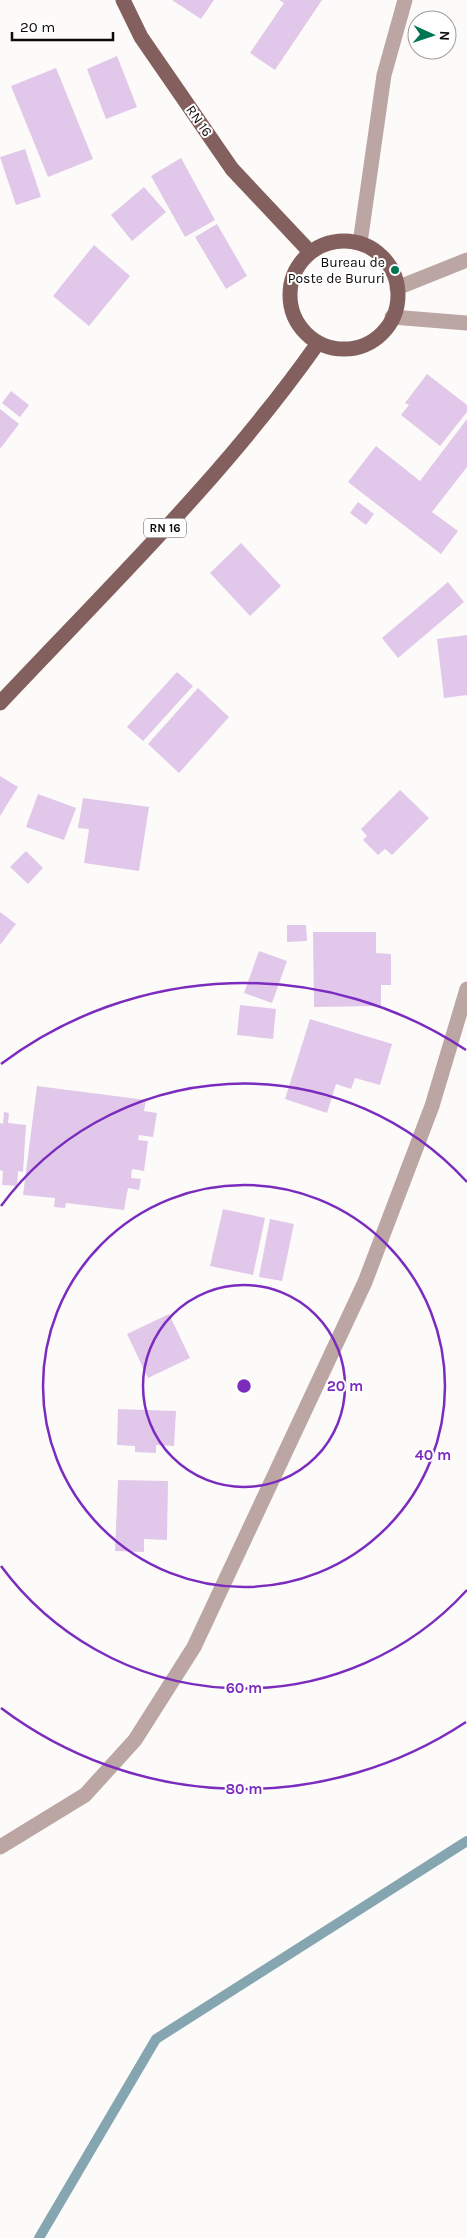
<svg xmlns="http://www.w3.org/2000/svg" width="467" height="2238" font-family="Karla,sans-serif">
  <rect width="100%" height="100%" fill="#fdfbf9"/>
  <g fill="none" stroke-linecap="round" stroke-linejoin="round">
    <polyline stroke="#85a6b1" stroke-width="10" points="39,2238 156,2039 467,1841"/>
  </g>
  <g fill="#e1c7ea">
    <polygon points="172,0 214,0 201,19"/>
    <polygon points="279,0 322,0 275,70 250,53 284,3"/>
    <polygon points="117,56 137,107 106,119 87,69"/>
    <polygon points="56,68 93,159 48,177 11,86"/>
    <polygon points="25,149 41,197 16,205 0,157"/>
    <polygon points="181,158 215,220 185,237 151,176"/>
    <polygon points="144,187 166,212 132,241 111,215"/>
    <polygon points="217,224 247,276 226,289 195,237"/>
    <polygon points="94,245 130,276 89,326 53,296"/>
    <polygon points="427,374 467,405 467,412 440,446 401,415 409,405 405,403"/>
    <polygon points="11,391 29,405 20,417 2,403"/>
    <polygon points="0,409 19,424 0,449"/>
    <polygon points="467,419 467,467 432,512 458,531 441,554 348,482 376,446 420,481"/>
    <polygon points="358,502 374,514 366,525 350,513"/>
    <polygon points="241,543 281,586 250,616 210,573"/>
    <polygon points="448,582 464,602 398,658 382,638"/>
    <polygon points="467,635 467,695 444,698 437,639"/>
    <polygon points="177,672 193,686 143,741 127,727"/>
    <polygon points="198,688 229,717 179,773 148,744"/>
    <polygon points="0,776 18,787 0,816"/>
    <polygon points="400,790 429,818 392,855 385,849 378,855 363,840 367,836 361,829"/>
    <polygon points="38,794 76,808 64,840 26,827"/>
    <polygon points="83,798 149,807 139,871 84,863 89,829 78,828"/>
    <polygon points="26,851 43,868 28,884 10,867"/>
    <polygon points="0,912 16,924 0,945"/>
    <polygon points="287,925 306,925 307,941 287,942"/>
    <polygon points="313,932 376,932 376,953 391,954 391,985 381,985 381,1006 314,1007"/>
    <polygon points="259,951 287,961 272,1003 244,993"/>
    <polygon points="240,1005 276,1009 273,1039 237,1035"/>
    <polygon points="310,1019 392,1044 380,1085 355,1078 351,1089 336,1084 327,1113 285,1099"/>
    <polygon points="37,1086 146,1100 144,1111 157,1113 153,1137 139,1135 138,1140 148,1141 144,1171 132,1169 131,1178 141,1179 139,1190 128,1188 124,1210 66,1203 65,1208 54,1207 55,1198 23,1195"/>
    <polygon points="4,1112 9,1113 8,1123 26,1125 23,1172 18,1171 17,1186 2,1185 3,1171 0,1170 0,1123 3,1124"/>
    <polygon points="223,1209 265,1218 253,1275 210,1266"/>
    <polygon points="270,1219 294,1224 282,1281 259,1277"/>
    <polygon points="169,1314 190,1358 148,1378 127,1334"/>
    <polygon points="118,1409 176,1411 174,1446 156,1445 156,1453 135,1452 135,1446 117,1445"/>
    <polygon points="118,1480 168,1481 167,1540 144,1539 144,1552 115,1551"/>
  </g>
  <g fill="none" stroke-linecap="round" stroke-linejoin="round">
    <g stroke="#bba6a4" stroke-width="15">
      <polyline points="360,243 384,75 405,0"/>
      <polyline points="397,288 467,260"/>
      <polyline points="392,317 467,323"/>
      <polyline points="0,1847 85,1795 135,1740 194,1647 365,1282 432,1106 467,989"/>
    </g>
    <g stroke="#83605d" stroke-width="15">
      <polyline points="123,0 141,37 232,169 310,252"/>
      <circle cx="344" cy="295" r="54"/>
      <path d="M 0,703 C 109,587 226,474 318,343"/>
    </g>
  </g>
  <g fill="none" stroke="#7b2cbf" stroke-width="2.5">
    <circle cx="244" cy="1386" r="101"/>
    <circle cx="244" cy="1386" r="201"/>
    <path d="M467 1590A302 302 0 0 1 1 1566M1 1206A302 302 0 0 1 467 1182"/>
    <path d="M466 1722A403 403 0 0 1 1 1708M1 1064A403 403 0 0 1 466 1050"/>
  </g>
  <circle fill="#007551" stroke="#fff" stroke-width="2" cx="395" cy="270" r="5"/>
  <g text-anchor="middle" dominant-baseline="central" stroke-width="4" stroke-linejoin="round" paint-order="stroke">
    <rect fill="#fff" stroke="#565452" stroke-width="1" x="144" y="518.5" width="42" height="19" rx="4"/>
    <g font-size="12" font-weight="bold" fill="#0e0a08">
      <text x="165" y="528">RN 16</text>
    </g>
    <g font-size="14" fill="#0e0a08" stroke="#fff">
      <text transform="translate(199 121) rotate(55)">RN 16</text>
    </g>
    <g font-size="14" fill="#0e0a08" stroke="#fff" text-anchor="end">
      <text x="385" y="262">Bureau de<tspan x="385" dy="16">Poste de Bururi</tspan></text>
    </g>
  </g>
  <circle cx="244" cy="1386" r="8" fill="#7b2cbf" stroke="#fff" stroke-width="2.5"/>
  <g font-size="15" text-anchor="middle" font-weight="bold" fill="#7b2cbf" stroke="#fff" stroke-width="4" stroke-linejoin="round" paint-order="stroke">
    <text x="345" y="1391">20 m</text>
    <text x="433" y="1460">40 m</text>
    <text x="244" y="1693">60 m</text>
    <text x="244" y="1794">80 m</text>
  </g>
  <g transform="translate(432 35) rotate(93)"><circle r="24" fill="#ffffff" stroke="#9f9d9c"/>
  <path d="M0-4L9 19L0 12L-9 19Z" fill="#007551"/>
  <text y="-8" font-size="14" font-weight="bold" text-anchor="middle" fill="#0e0a08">N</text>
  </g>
  <path d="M12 32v8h101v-8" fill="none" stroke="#0e0a08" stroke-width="2.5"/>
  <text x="20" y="32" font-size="15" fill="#0e0a08" stroke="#ffffff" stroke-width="4" paint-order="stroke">20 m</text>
</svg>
